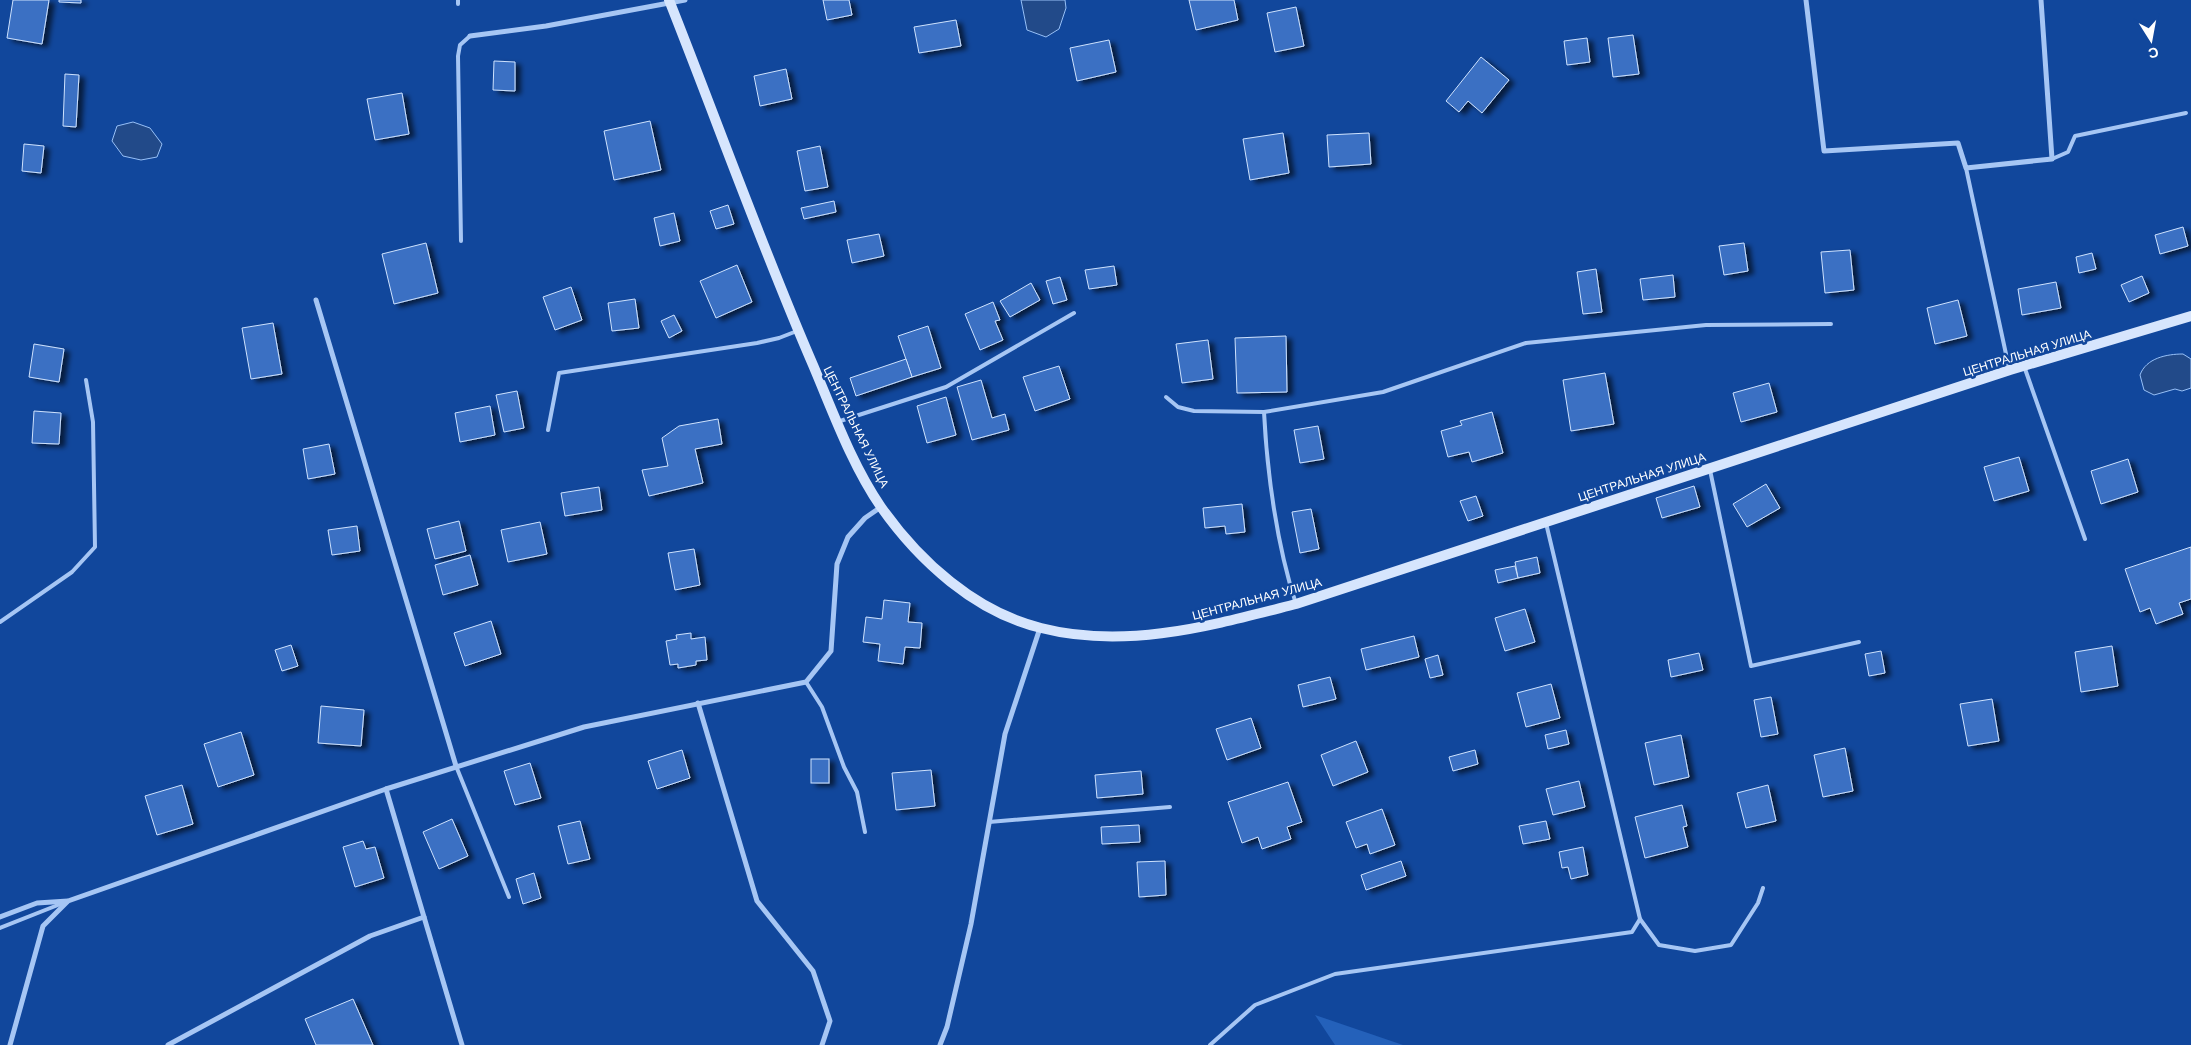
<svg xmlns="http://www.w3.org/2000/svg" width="2191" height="1045" font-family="Arial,sans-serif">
  <defs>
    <filter id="shadow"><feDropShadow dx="5.5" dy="3" stdDeviation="2.5" flood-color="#0009"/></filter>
  </defs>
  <rect width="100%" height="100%" fill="#11479c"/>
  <polygon fill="#2461ba" points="1315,1015 1403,1045 1335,1045"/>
  <g fill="#224a89" stroke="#97c0f7">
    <polygon points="1021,0 1065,0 1066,8 1059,29 1046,37 1027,30"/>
    <polygon points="133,122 150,128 162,144 157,157 141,160 123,156 112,141 117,126"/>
    <path d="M 2183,354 L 2191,359 L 2191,388 L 2182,391 L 2175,389 L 2154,395 L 2144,390 L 2140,375 C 2146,358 2167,354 2183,354 Z"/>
  </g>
  <g fill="#3a70c3" stroke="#cee2fe" filter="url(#shadow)">
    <polygon points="13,0 49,0 42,44 7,38"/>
    <polygon points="59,0 81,0 81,3 59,2"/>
    <polygon points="823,0 849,0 852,15 827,20"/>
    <polygon points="1189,0 1234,0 1238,20 1196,30"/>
    <polygon points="1296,7 1304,46 1275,52 1267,13"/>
    <polygon points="956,20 961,46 919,53 914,27"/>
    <polygon points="1633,35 1639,74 1613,77 1608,38"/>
    <polygon points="1587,38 1590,62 1567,65 1564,41"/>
    <polygon points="1109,40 1116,72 1077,81 1070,48"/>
    <polygon points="1481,57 1509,80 1482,113 1468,101 1459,112 1446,101"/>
    <polygon points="494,61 515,62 515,91 493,90"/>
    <polygon points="786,69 792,99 760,106 754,76"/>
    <polygon points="65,74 79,75 76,127 63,126"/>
    <polygon points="402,93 409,134 375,140 367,99"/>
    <polygon points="650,121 661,170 614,180 604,131"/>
    <polygon points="1283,133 1289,173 1250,180 1243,139"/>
    <polygon points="1369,133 1371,164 1329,167 1327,135"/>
    <polygon points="24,144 44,146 41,173 22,171"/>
    <polygon points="820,146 828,187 805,191 797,151"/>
    <polygon points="834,201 836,212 804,219 801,208"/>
    <polygon points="728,205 734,224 716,229 710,211"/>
    <polygon points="674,213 680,241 660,246 654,218"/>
    <polygon points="2183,227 2188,246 2160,254 2155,235"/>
    <polygon points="879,234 884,256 852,263 847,240"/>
    <polygon points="426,243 438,293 394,304 382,254"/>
    <polygon points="1744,243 1748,271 1724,275 1719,246"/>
    <polygon points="1850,250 1854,290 1825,293 1821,252"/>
    <polygon points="2092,253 2096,269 2079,273 2076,257"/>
    <polygon points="737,265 752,302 716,318 700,281"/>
    <polygon points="1114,266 1117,285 1089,289 1085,270"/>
    <polygon points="1596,269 1602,312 1583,314 1577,272"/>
    <polygon points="1673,275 1675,297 1643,300 1640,279"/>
    <polygon points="2142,276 2149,293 2129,302 2121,285"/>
    <polygon points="1060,277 1067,300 1053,304 1046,281"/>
    <polygon points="2056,282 2061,308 2022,315 2018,289"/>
    <polygon points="1031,283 1040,300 1010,317 1000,301"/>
    <polygon points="571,287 582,320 555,330 543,297"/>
    <polygon points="635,299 639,328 612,331 608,303"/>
    <polygon points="1958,300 1967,336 1935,344 1927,308"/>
    <polygon points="993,302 1000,320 995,321 1003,340 980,350 965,314"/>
    <polygon points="674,315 682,331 669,338 661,321"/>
    <polygon points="273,323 282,374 251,379 242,328"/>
    <polygon points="928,326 941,368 912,377 898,336"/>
    <polygon points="1286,336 1287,392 1237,393 1235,338"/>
    <polygon points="1208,340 1213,379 1182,383 1176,344"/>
    <polygon points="34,344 64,349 59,382 29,377"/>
    <polygon points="906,359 912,377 856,396 850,378"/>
    <polygon points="1059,366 1070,399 1035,411 1023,377"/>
    <polygon points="1605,373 1614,424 1571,431 1563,380"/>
    <polygon points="981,380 992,418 1005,414 1009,430 972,440 957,387"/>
    <polygon points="1769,383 1777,412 1741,422 1733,393"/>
    <polygon points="517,391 524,428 504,432 496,395"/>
    <polygon points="946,397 956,435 927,443 917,406"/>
    <polygon points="490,406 495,435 460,442 455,413"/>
    <polygon points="34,411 61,413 59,444 32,443"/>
    <polygon points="1492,412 1503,453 1472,462 1469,452 1448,457 1441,431 1462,425 1460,421"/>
    <polygon points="718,419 722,444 695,449 703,483 649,496 642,470 668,466 662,438 679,426"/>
    <polygon points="1318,426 1324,459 1300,463 1294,430"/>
    <polygon points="329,444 335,474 308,479 303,449"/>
    <polygon points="2019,457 2029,491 1994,501 1984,467"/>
    <polygon points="2128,459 2138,492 2101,504 2091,471"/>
    <polygon points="1766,484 1780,508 1747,527 1733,504"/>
    <polygon points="1694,486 1700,507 1662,518 1656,498"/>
    <polygon points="599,487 602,510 565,516 561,493"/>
    <polygon points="1476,496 1483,516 1468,521 1460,501"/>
    <polygon points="1242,504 1245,532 1226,534 1225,526 1205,528 1203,508"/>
    <polygon points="1311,509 1319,549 1300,553 1292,512"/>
    <polygon points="459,521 466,551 435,559 427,529"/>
    <polygon points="540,522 547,554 508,562 501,530"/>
    <polygon points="357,526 360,551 332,555 328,530"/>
    <polygon points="2191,547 2191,599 2179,603 2183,614 2156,624 2150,608 2140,612 2125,569"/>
    <polygon points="694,549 700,585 675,590 668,553"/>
    <polygon points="470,555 478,585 443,595 435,565"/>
    <polygon points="1537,557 1540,573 1518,578 1515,562"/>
    <polygon points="1515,566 1518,578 1498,583 1495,570"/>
    <polygon points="884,600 910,603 908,622 922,623 920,648 905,647 903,664 878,661 880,644 863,642 866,617 882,619"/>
    <polygon points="1525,609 1535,642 1505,651 1495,618"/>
    <polygon points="491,621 501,654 465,666 454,633"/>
    <polygon points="691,633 691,639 705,637 707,660 696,661 696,665 678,668 678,664 670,665 666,641 677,639 676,635"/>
    <polygon points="1414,636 1419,657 1366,670 1361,649"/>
    <polygon points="291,645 298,666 282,671 275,650"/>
    <polygon points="2112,646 2118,686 2081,692 2075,652"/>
    <polygon points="1881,651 1885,673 1869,676 1865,654"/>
    <polygon points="1699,653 1703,670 1671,677 1668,660"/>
    <polygon points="1438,655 1443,675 1430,678 1425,659"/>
    <polygon points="1330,677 1336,699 1303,707 1298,685"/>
    <polygon points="1551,684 1560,718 1526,727 1517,693"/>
    <polygon points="1771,697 1778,734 1761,737 1754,700"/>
    <polygon points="1992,699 1999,741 1968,746 1960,704"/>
    <polygon points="321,706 364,710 361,746 318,743"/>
    <polygon points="1251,718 1261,748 1227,760 1216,729"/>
    <polygon points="1566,730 1569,744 1548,749 1545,735"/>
    <polygon points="241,732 254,775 218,787 204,744"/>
    <polygon points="1681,735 1689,777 1654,785 1645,743"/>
    <polygon points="1356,741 1368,772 1333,786 1321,755"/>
    <polygon points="1845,748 1853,791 1823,797 1814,755"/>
    <polygon points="682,750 690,778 657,789 648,761"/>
    <polygon points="1475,750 1478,764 1453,771 1449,757"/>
    <rect x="811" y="759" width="18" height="24"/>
    <polygon points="530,763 541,798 515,805 504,771"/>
    <polygon points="931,770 935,806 896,810 892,773"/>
    <polygon points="1141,771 1143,794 1097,798 1095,775"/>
    <polygon points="1579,781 1585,807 1553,815 1546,789"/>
    <polygon points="1288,782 1302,822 1287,827 1291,839 1262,849 1258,837 1242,843 1228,802"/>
    <polygon points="182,785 193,824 157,835 145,796"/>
    <polygon points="1768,785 1776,821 1746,828 1737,793"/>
    <polygon points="1682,805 1687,826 1683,827 1688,847 1645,858 1635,817"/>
    <polygon points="1382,809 1395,845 1370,854 1367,844 1356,848 1346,822"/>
    <polygon points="452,819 468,856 439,869 423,832"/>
    <polygon points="580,821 590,859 568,864 558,826"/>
    <polygon points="1546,821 1550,839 1523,844 1519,826"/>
    <polygon points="1139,825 1140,842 1102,844 1101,827"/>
    <polygon points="363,841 366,849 375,847 384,878 355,887 343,847"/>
    <polygon points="1583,847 1588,875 1571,879 1568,867 1562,868 1559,852"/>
    <polygon points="1165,861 1166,895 1139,897 1137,862"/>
    <polygon points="1401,861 1406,876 1366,890 1361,875"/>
    <polygon points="534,873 541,898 523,904 516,879"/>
    <polygon points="353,999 373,1045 316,1045 305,1019"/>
  </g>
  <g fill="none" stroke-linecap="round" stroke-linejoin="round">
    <g stroke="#a6c6f4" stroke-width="4">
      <polyline points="458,0 458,4"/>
      <polyline points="2052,159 2068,152 2075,136 2186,113"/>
      <polyline points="1966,168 2009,368"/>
      <polyline points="461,241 458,56 460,45 470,36"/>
      <polyline points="2024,366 2085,539"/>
      <polyline points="1166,397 1178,407 1194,411 1264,412"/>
      <polyline points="837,422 946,387 1074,313"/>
      <polyline points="548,430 559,373 757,343 779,338 797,331"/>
      <polyline points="1710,470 1751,666 1859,642"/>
      <polyline points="1546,523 1640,919 1659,945 1695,951 1731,945 1758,903 1763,888"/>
      <path d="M 1296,604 C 1277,546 1267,473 1264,412 L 1383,392 L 1526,343 L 1706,325 L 1831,324"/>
      <polyline points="0,622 72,572 95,547 93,422 86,380"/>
      <polyline points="806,682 822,707 844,767 857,792 865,832"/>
      <polyline points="456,766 509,897"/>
      <polyline points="989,822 1170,807"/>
      <polyline points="0,928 63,903"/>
      <polyline points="1210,1045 1255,1005 1335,974 1632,932 1640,919"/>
    </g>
    <g stroke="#a6c6f4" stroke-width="5">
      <polyline points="1806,0 1824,151 1958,143 1966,168 2052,159 2041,0"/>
      <polyline points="470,36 546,26 685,0"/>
      <polyline points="316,300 456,766"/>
      <polyline points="698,703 757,901 813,971 830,1021 822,1045"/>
      <polyline points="386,789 462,1045"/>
      <polyline points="0,917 37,903 68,901 386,789 584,727 806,682 831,651 837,564 848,537 865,518 881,507"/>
      <polyline points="10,1045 43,926 67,902"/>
      <polyline points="168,1045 370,936 424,917"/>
      <polyline points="940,1045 947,1027 971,924 1005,734 1040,628"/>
    </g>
    <path stroke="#d6e5fd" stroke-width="10" d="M 669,0 C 717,121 761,245 813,365 C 833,412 852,465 881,507 C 919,561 975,612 1041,628 C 1127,650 1213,625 1296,604 L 2010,370 L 2191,316"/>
  </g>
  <g text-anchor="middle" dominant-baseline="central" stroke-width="5" stroke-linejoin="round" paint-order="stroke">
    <g font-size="12" fill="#fff" stroke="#11479c">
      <text transform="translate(2027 353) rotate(-17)">ЦЕНТРАЛЬНАЯ УЛИЦА</text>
      <text transform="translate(856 427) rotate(64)">ЦЕНТРАЛЬНАЯ УЛИЦА</text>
      <text transform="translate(1642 477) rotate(-18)">ЦЕНТРАЛЬНАЯ УЛИЦА</text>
      <text transform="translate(1257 599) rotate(-15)">ЦЕНТРАЛЬНАЯ УЛИЦА</text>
    </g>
  </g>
  <g transform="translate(2151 40) rotate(169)" stroke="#11479c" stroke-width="4" paint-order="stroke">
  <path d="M0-4L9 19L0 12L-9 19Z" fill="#ffffff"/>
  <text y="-8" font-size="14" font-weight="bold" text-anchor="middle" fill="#ffffff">С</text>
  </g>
</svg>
